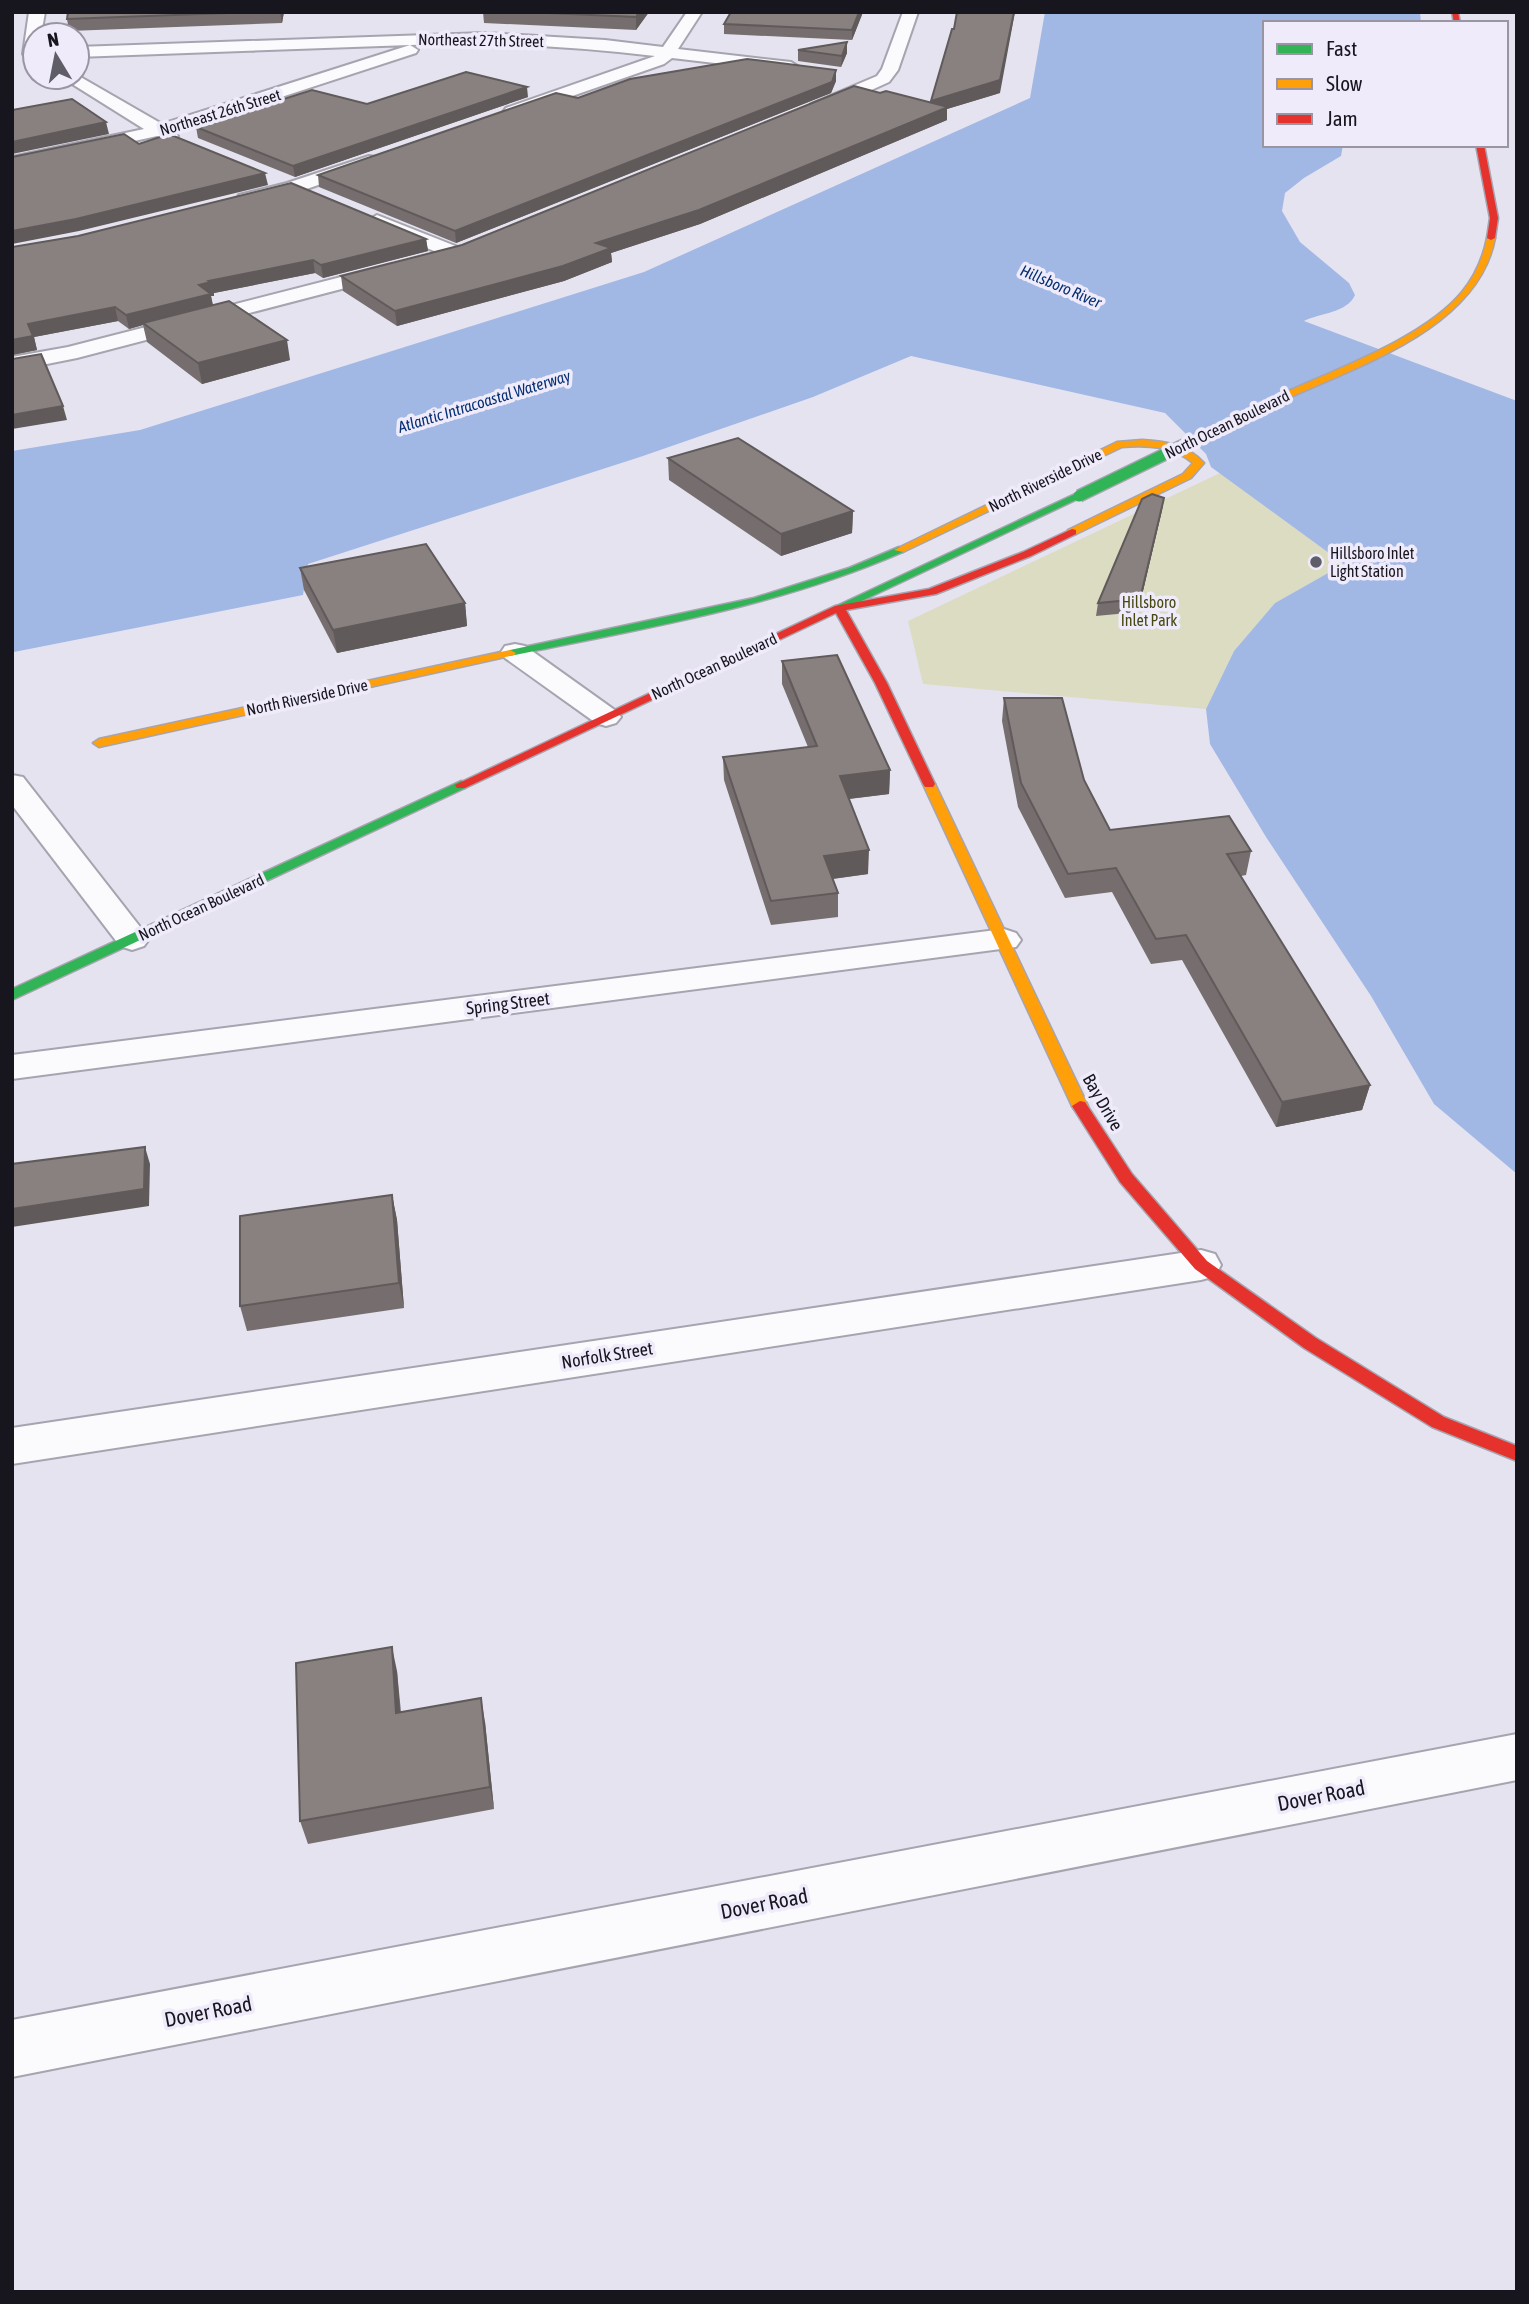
<svg xmlns="http://www.w3.org/2000/svg" width="1529" height="2304" font-family="'Asap Condensed',sans-serif">
  <rect width="100%" height="100%" fill="#e6e3f1"/>
  <polygon fill="#dcdcc3" points="1220,473 1344,564 1275,603 1234,651 1206,709 923,684 908,621"/>
  <path fill="#a1b8e5" d="M 1045,12 L 1420,12 L 1421,23 L 1265,23 L 1265,145 L 1343,145 L 1341,156 L 1304,178 L 1285,193 L 1282,211 L 1300,242 L 1349,283 L 1355,295 C 1347,313 1320,313 1304,321 L 1517,401 L 1517,1174 L 1434,1104 L 1371,996 L 1266,837 L 1210,744 L 1206,709 L 1234,651 L 1275,603 L 1344,564 L 1211,467 L 1206,454 L 1165,413 L 911,356 L 813,397 L 640,457 L 308,564 L 303,595 L 14,652 L 12,451 L 140,430 L 644,272 L 1030,98 Z"/>
  <g fill="none" stroke-linecap="round" stroke-linejoin="round">
    <defs>
      <g id="street">
        <polygon points="29,12 45,12 41,35 35,35 35,61 23,54"/>
        <path d="M 687,12 L 702,12 L 678,49 L 791,62 L 799,67 L 791,72 L 672,58 L 664,64 L 512,117 L 506,116 L 503,112 L 506,108 L 655,56 C 573,46 492,42 410,45 L 418,50 L 416,53 L 174,132 L 178,136 L 175,140 L 169,141 L 157,136 L 12,168 L 12,157 L 144,129 L 61,77 L 77,77 L 77,75 L 162,124 L 410,45 L 77,57 L 77,47 L 485,33 L 605,40 L 663,47 Z"/>
        <polygon points="903,12 918,12 898,70 889,82 823,112 811,112 808,108 811,104 877,76 882,69"/>
        <polygon points="369,156 375,157 378,161 375,165 301,191 246,205 237,199 239,195 287,183"/>
        <polygon points="377,215 463,249 466,253 463,257 449,257 370,225 367,221"/>
        <polygon points="392,264 399,266 402,270 399,274 77,358 12,371 12,357 68,347"/>
        <polygon points="515,644 525,646 616,711 621,717 616,723 606,726 596,723 505,658 501,652 505,646"/>
        <polygon points="12,775 23,777 144,932 149,939 144,946 132,950 120,946 12,805"/>
        <polygon points="1004,929 1016,933 1021,940 1016,947 12,1079 12,1055"/>
        <polygon points="1201,1250 1215,1254 1221,1265 1215,1276 1201,1280 12,1464 12,1428"/>
        <polygon points="1517,1734 1517,1780 12,2077 12,2020"/>
      </g>
      <g id="fast">
        <polygon points="1075,494 1084,496 836,613 826,611"/>
        <path d="M 899,547 L 904,550 L 903,552 C 777,607 644,628 510,656 L 504,653 L 510,650 L 754,598 L 849,568 Z"/>
        <polygon points="461,781 465,782 465,788 12,1000 12,989"/>
      </g>
      <g id="slow">
        <path d="M 1491,236 L 1495,238 C 1478,331 1351,368 1275,404 L 1269,404 L 1269,400 C 1325,373 1423,340 1462,292 C 1475,276 1483,258 1487,238 Z"/>
        <path d="M 1142,440 C 1165,441 1188,445 1204,463 L 1191,478 L 1076,534 L 1068,534 L 1068,530 L 1183,474 L 1193,463 C 1172,446 1148,445 1122,447 L 903,552 L 894,550 L 1117,442 Z"/>
        <polygon points="510,650 516,653 514,655 99,747 93,743 99,739"/>
        <polygon points="929,780 935,784 1088,1106 1085,1110 1075,1110 1072,1106 923,784"/>
      </g>
      <g id="jam">
        <polygon points="1452,12 1458,12 1460,23 1454,23"/>
        <polygon points="1476,145 1484,145 1498,218 1495,238 1491,240 1487,238 1490,218"/>
        <polygon points="1072,529 1076,530 1076,534 1031,556 936,594 846,610 887,683 935,784 933,787 925,787 923,784 875,683 836,613 465,788 457,788 455,785 835,606 929,589 1023,552"/>
        <polygon points="1080,1101 1085,1102 1132,1174 1207,1261 1316,1338 1444,1417 1517,1446 1517,1461 1432,1427 1304,1348 1195,1269 1120,1182 1072,1106"/>
      </g>
    </defs>
    <use href="#street" stroke="#a6a4af" stroke-width="4"/>
    <use href="#fast" stroke="#a6a4af" stroke-width="3"/>
    <use href="#slow" stroke="#a6a4af" stroke-width="3"/>
    <use href="#jam" stroke="#a6a4af" stroke-width="3"/>
    <use href="#street" fill="#fbfbfd" fill-rule="evenodd"/>
    <use href="#fast" fill="#30b455" fill-rule="evenodd"/>
    <use href="#slow" fill="#ff9f0a" fill-rule="evenodd"/>
    <use href="#jam" fill="#e5322d" fill-rule="evenodd"/>
    <defs>
      <polyline id="fast-bridge-far1" points="1188,443 1272,402"/>
      <polyline id="fast-bridge" points="1079,496 1192,441"/>
    </defs>
    <use href="#fast-bridge-far1" stroke="#a6a4af" stroke-width="10" stroke-linecap="butt"/>
    <use href="#fast-bridge" stroke="#a6a4af" stroke-width="14" stroke-linecap="butt"/>
    <use href="#fast-bridge-far1" stroke="#30b455" stroke-width="9"/>
    <use href="#fast-bridge" stroke="#30b455" stroke-width="11"/>
  </g>
  <g fill="#766e6e">
    <polygon points="68,12 284,12 282,23 69,31 67,19"/>
    <polygon points="483,12 649,12 636,30 484,23"/>
    <polygon points="731,12 863,12 852,40 724,34 724,24"/>
    <polygon points="847,42 847,53 841,67 798,61 798,50"/>
    <polygon points="836,81 831,93 456,243 319,187 318,175 578,98"/>
    <polygon points="880,93 931,102 1000,93 947,109 947,120 700,224 611,253 612,262 564,281 397,326 343,291 341,276 462,245"/>
    <polygon points="528,97 295,177 198,138 196,127 367,104"/>
    <polygon points="426,239 428,251 323,278 315,273 214,293 214,296 211,296 213,305 290,360 202,384 147,342 143,325 129,329 118,321 34,337 37,350 12,355 12,247"/>
    <polygon points="668,458 853,511 852,533 781,556 669,480"/>
    <polygon points="1164,498 1162,510 1138,612 1096,616 1098,603"/>
    <polygon points="300,568 465,603 467,626 337,653 304,590"/>
    <polygon points="782,661 890,770 889,794 849,799 868,874 833,879 838,893 838,917 771,925 724,780 723,757 808,747 782,684"/>
    <polygon points="1004,698 1084,780 1110,830 1251,851 1246,875 1241,876 1370,1085 1362,1110 1276,1127 1182,960 1151,964 1112,892 1065,898 1018,807 1002,721"/>
    <polygon points="392,1195 397,1220 404,1308 247,1331 240,1306"/>
    <polygon points="397,1671 401,1712 485,1722 494,1809 308,1844 300,1821"/>
  </g>
  <g fill="#605a5a">
    <polygon points="280,12 284,12 282,23"/>
    <polygon points="639,12 649,12 636,30 636,17"/>
    <polygon points="859,12 863,12 852,40 852,30"/>
    <polygon points="1014,12 1015,12 1000,93 947,109 947,120 700,224 611,253 612,262 564,281 397,326 395,311 596,243 931,114 931,101"/>
    <polygon points="847,42 847,53 841,67 842,56"/>
    <polygon points="836,70 836,81 831,93 456,243 455,231"/>
    <polygon points="527,87 528,97 295,177 293,166"/>
    <polygon points="106,122 109,134 12,154 12,142"/>
    <polygon points="265,173 268,185 79,231 12,244 12,231"/>
    <polygon points="426,239 428,251 323,278 321,265"/>
    <polygon points="313,260 315,273 214,293 214,296 211,296 213,307 143,323 143,325 129,329 126,315 209,281"/>
    <polygon points="115,307 118,321 34,337 37,350 12,355 12,340 28,324"/>
    <polygon points="287,340 290,360 202,384 198,363"/>
    <polygon points="63,406 67,420 12,429 12,415"/>
    <polygon points="1164,498 1162,510 1138,612 1140,599"/>
    <polygon points="853,511 852,533 781,556 781,534"/>
    <polygon points="465,603 467,626 337,653 333,630"/>
    <polygon points="890,770 889,794 839,800 840,776"/>
    <polygon points="869,850 868,874 823,880 824,856"/>
    <polygon points="1370,1085 1362,1110 1276,1127 1282,1102"/>
    <polygon points="145,1147 150,1164 149,1206 12,1227 12,1209"/>
    <polygon points="392,1195 397,1220 404,1308 399,1283"/>
    <polygon points="392,1647 397,1671 402,1736 396,1713"/>
    <polygon points="481,1698 485,1722 494,1809 490,1787"/>
  </g>
  <g fill="#898080" stroke="#605a5a" stroke-width="2">
    <polygon points="68,12 256,12 67,19"/>
    <polygon points="525,12 639,12 636,17"/>
    <polygon points="731,12 859,12 852,30 724,24"/>
    <polygon points="957,12 1014,12 1000,80 931,101 952,29 954,29"/>
    <polygon points="847,42 842,56 798,50"/>
    <polygon points="747,59 836,70 832,82 455,231 318,175 556,93 578,98 630,79"/>
    <polygon points="466,72 527,87 293,166 196,127 312,90 367,104"/>
    <polygon points="854,86 880,93 886,91 948,107 699,210 596,243 611,248 563,266 395,311 341,276 462,245"/>
    <polygon points="72,99 106,122 12,142 12,110"/>
    <polygon points="124,134 139,144 169,134 265,173 76,219 12,231 12,157"/>
    <polygon points="291,183 426,239 321,265 313,260 209,281 211,282 199,285 211,294 126,315 115,307 28,324 33,336 12,340 12,247 78,236"/>
    <polygon points="229,301 287,340 198,363 143,323"/>
    <polygon points="41,354 63,406 12,415 12,359"/>
    <polygon points="738,438 853,511 781,534 668,458"/>
    <polygon points="1152,494 1164,498 1140,599 1098,603 1142,499"/>
    <polygon points="426,544 465,603 333,630 300,568"/>
    <polygon points="837,655 890,770 840,776 869,850 824,856 838,893 771,901 723,757 817,746 782,661"/>
    <polygon points="1004,698 1062,698 1084,780 1110,830 1229,816 1251,851 1227,854 1370,1085 1282,1102 1186,935 1156,939 1116,868 1068,874 1021,783"/>
    <polygon points="145,1147 144,1189 12,1209 12,1164"/>
    <polygon points="392,1195 399,1283 240,1306 240,1216"/>
    <polygon points="392,1647 396,1713 481,1698 490,1787 300,1821 296,1663"/>
  </g>
  <circle fill="#5f5d68" stroke="#efebfb" stroke-width="2.5" cx="1316" cy="562" r="7"/>
  <g text-anchor="middle" dominant-baseline="central" stroke-width="7" stroke-linejoin="round" paint-order="stroke">
    <g font-size="16" fill="#17151e" stroke="#efebfb">
      <text transform="translate(481 40) rotate(1)">Northeast 27th Street</text>
      <text transform="translate(220 112) rotate(-17)">Northeast 26th Street</text>
      <text transform="translate(1227 424) rotate(-26)">North Ocean Boulevard</text>
      <text transform="translate(1045 480) rotate(-26)">North Riverside Drive</text>
      <text transform="translate(714 666) rotate(-25)">North Ocean Boulevard</text>
      <text transform="translate(307 697) rotate(-12)">North Riverside Drive</text>
      <text transform="translate(201 907) rotate(-25)">North Ocean Boulevard</text>
    </g>
    <g font-size="16" font-style="italic" fill="#073073" stroke="#efebfb">
      <text transform="translate(1061 286) rotate(23)">Hillsboro River</text>
      <text transform="translate(484 401) rotate(-17)">Atlantic Intracoastal Waterway</text>
    </g>
    <g font-size="16" fill="#17151e" stroke="#efebfb" text-anchor="start">
      <text x="1330" y="553">Hillsboro Inlet<tspan x="1330" dy="18">Light Station</tspan></text>
    </g>
    <g font-size="16" fill="#474811" stroke="#efebfb">
      <text x="1149" y="602">Hillsboro<tspan x="1149" dy="18">Inlet Park</tspan></text>
    </g>
    <g font-size="18" fill="#17151e" stroke="#efebfb">
      <text transform="translate(508 1003) rotate(-7)">Spring Street</text>
      <text transform="translate(1103 1102) rotate(60)">Bay Drive</text>
      <text transform="translate(607 1355) rotate(-9)">Norfolk Street</text>
    </g>
    <g font-size="21" fill="#17151e" stroke="#efebfb">
      <text transform="translate(1321 1795) rotate(-11)">Dover Road</text>
      <text transform="translate(764 1903) rotate(-11)">Dover Road</text>
      <text transform="translate(208 2011) rotate(-11)">Dover Road</text>
    </g>
  </g>
  <rect width="1529" height="2304" fill="none" stroke="#17151e" stroke-width="28"/>
  <rect x="1263" y="21" width="245" height="126" fill="#efebfb" stroke="#9995a3" stroke-width="2"/>
  <rect x="1277" y="44" width="35" height="10" fill="#30b455" stroke="#9995a3" stroke-width="2"/>
  <text x="1326" y="56" font-size="21" fill="#17151e">Fast</text>
  <rect x="1277" y="79" width="35" height="10" fill="#ff9f0a" stroke="#9995a3" stroke-width="2"/>
  <text x="1326" y="91" font-size="21" fill="#17151e">Slow</text>
  <rect x="1277" y="114" width="35" height="10" fill="#e5322d" stroke="#9995a3" stroke-width="2"/>
  <text x="1326" y="126" font-size="21" fill="#17151e">Jam</text>
  <g transform="translate(56 56) rotate(350)"><circle r="33" fill="#efebfb" stroke="#9995a3" stroke-width="2"/>
  <path d="M0-5L12 26L0 18L-12 26Z" fill="#5f5d68"/>
  <text y="-10" font-size="19" font-weight="bold" text-anchor="middle" fill="#17151e">N</text>
  </g>
</svg>
